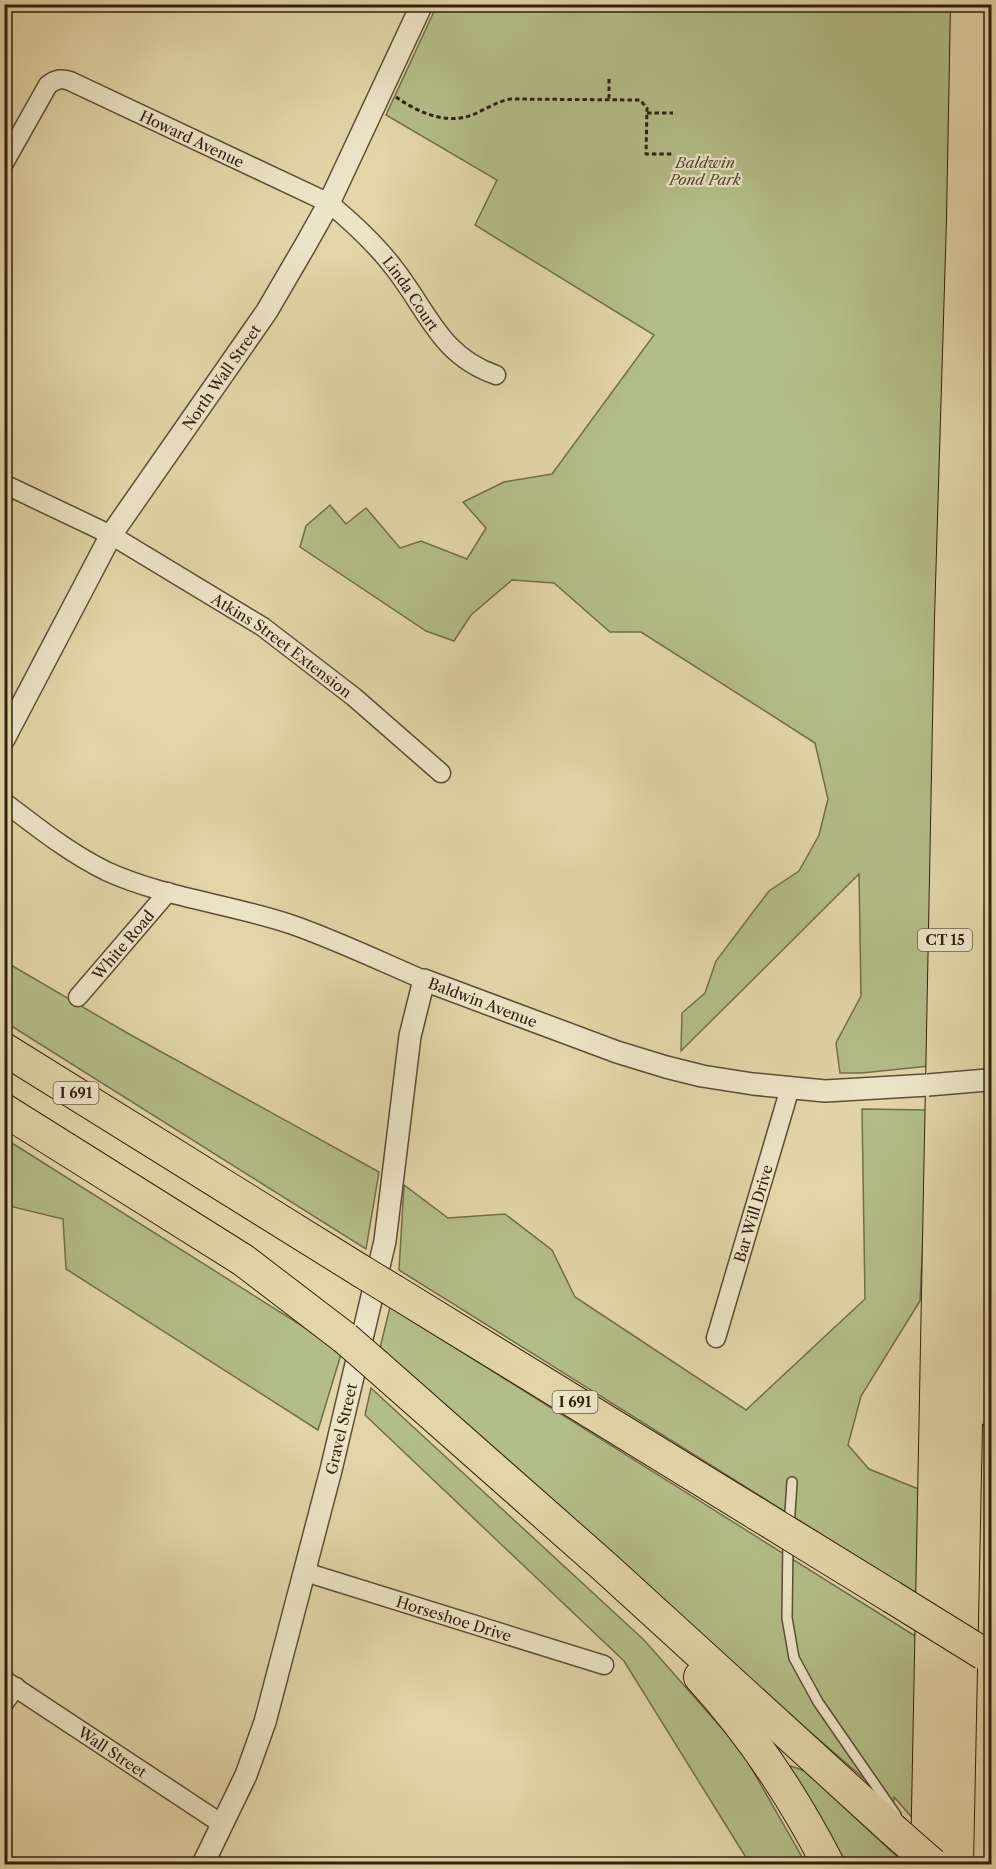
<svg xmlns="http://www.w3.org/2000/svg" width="996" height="1869" font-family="'Libre Caslon Text',serif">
  <rect width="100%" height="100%" fill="#e2d5a7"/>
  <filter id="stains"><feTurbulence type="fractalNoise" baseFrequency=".00333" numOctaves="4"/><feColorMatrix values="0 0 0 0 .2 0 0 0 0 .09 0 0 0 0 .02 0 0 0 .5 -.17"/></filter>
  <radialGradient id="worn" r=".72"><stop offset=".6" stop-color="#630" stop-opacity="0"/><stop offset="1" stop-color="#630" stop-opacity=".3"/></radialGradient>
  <g fill="#b3bd87" stroke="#726e4b" stroke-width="1.5">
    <polygon points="437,5 952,5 929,1066 862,1073 840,1073 836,1043 861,996 859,874 681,1051 682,1013 705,993 716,961 769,891 799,871 819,835 828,799 815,743 641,632 610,632 554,583 512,580 471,615 454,641 426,631 300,547 306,526 330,505 346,524 366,508 400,548 421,541 467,559 486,528 463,502 504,482 552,474 654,335 475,225 497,180 386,115"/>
    <polygon points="4,961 129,1034 379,1172 366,1249 5,1022"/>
    <polygon points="862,1109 929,1110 920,1301 861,1396 848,1445 869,1469 926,1492 917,1594 399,1270 404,1185 448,1218 505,1214 552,1250 575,1297 746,1410 865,1299"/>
    <polygon points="4,1138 342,1351 318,1430 66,1269 63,1219 5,1205"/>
    <polygon points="390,1307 920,1639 915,1821 894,1797 893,1811 883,1795 729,1662 380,1348"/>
    <polygon points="371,1388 644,1640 741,1750 806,1864 750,1864 624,1661 365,1415"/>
    <polygon points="987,1699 992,1703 991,1864 987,1864"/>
    <polygon points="791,1766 805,1771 905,1864 836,1864 790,1776"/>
  </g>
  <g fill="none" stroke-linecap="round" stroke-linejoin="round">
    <defs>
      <g id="service">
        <polyline points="789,1528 792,1482"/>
        <polyline points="788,1541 787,1618 794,1658 818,1702 896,1815"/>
      </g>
      <g id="minor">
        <path id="s1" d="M 4,163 L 48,85 C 56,79 61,78 70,81 L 329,203 C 353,223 375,243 394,268 C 428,311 440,356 496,375"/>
        <path id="s2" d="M 4,484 L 111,535 L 263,627 L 354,697 L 441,773"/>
        <path d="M 4,802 C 37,827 69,853 106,871 C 165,898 232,904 293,925 C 338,941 380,961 424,980"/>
        <path id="s3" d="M 78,997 L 168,892"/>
        <path id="s4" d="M 716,1338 L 790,1088"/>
        <path id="s5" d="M 305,1572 L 604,1665"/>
        <path id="s6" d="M 4,1680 L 222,1824"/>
        <polyline points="4,1703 16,1687"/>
      </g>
      <g id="tertiary">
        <path id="s7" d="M 4,739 L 111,535 L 267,311 L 306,244 L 329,203 L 422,4"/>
        <path id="s8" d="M 203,1864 L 246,1775 L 265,1722 L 331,1470 L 385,1241 L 410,1036 L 424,980 L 617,1052 L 666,1067 L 702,1076 L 753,1084 L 825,1091 L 928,1085"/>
      </g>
      <g id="motorway">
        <polyline points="4,1049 361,1271"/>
        <polyline points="4,1110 243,1260 345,1338"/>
        <polyline points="394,1291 757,1514"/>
        <polyline points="983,1350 992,1411"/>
        <polyline points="376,1365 606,1568 892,1829"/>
        <polyline points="809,1546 892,1597"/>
        <path d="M 700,1677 C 752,1734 793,1796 828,1864"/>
        <polyline points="927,1864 951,618 963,220 967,4"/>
        <polyline points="957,1864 981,694 990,4"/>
      </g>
    </defs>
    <use href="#service" stroke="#5d4d35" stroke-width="12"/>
    <use href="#minor" stroke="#5d4d35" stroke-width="21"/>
    <use href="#tertiary" stroke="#5d4d35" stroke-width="24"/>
    <use href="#motorway" stroke="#31200f" stroke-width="34"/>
    <g stroke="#31200f" stroke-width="3" stroke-dasharray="4.5 3" stroke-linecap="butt">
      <polyline points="609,79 609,99"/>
      <path d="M 396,97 C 417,112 446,125 472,115 C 485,110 497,101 511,99 L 640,100 L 647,108 L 646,154 L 672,154"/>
      <polyline points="647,113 673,113"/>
    </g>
    <use href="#service" stroke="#ece4c6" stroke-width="9"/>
    <use href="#minor" stroke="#ece4c6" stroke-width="18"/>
    <use href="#tertiary" stroke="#ece4c6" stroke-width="21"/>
    <use href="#motorway" stroke="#e2d5a7" stroke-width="32"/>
    <defs>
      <polyline id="tertiary-bridge" points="928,1085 987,1080"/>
      <g id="motorway-bridge">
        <polyline points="361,1271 394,1291"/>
        <polyline points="345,1338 376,1365"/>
        <polyline points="757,1514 809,1546"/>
        <polyline points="892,1597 984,1654"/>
        <polyline points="892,1829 932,1864"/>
      </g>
    </defs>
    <use href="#tertiary-bridge" stroke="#5d4d35" stroke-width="24" stroke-linecap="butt"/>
    <use href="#motorway-bridge" stroke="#31200f" stroke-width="34" stroke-linecap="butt"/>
    <use href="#tertiary-bridge" stroke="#ece4c6" stroke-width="21"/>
    <use href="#motorway-bridge" stroke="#e2d5a7" stroke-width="32"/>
  </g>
  <g text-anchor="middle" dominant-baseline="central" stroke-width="4.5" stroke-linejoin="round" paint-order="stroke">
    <g fill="#ece4c6" stroke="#695b46" stroke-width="1.5">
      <rect x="918" y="929" width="54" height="22" rx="4.5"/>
      <rect x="53.5" y="1082" width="45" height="22" rx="4.5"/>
      <rect x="552.5" y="1391" width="45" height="22" rx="4.5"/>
    </g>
    <g font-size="14" font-weight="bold" fill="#31200f">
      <text x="945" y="940">CT 15</text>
      <text x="76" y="1093">I 691</text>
      <text x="575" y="1402">I 691</text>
    </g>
    <g font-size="15" fill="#31200f" stroke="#ece4c6">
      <text stroke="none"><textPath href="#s1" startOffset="248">Howard Avenue</textPath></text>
      <text stroke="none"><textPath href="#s1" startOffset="522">Linda Court</textPath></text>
      <text stroke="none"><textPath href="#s7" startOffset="423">North Wall Street</textPath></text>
      <text stroke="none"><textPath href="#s2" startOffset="322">Atkins Street Extension</textPath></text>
      <text stroke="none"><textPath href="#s3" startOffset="69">White Road</textPath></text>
      <text stroke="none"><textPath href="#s8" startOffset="978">Baldwin Avenue</textPath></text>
      <text stroke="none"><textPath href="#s4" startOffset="130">Bar Will Drive</textPath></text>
      <text stroke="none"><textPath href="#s8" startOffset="458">Gravel Street</textPath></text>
      <text stroke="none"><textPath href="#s5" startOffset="156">Horseshoe Drive</textPath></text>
      <text stroke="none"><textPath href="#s6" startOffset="130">Wall Street</textPath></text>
    </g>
    <g font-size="15" font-style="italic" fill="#52472d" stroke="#ece4c6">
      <text x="705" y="162">Baldwin<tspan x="705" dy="17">Pond Park</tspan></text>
    </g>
  </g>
  <rect width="996" height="1869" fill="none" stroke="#e2d5a7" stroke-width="24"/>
  <rect x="6" y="6" width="984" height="1857" fill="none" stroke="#31200f" stroke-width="3"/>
  <rect x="12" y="12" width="972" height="1845" fill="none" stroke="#31200f" stroke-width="1.5"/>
  <rect width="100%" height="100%" filter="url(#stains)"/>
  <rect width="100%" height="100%" fill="url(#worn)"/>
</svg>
